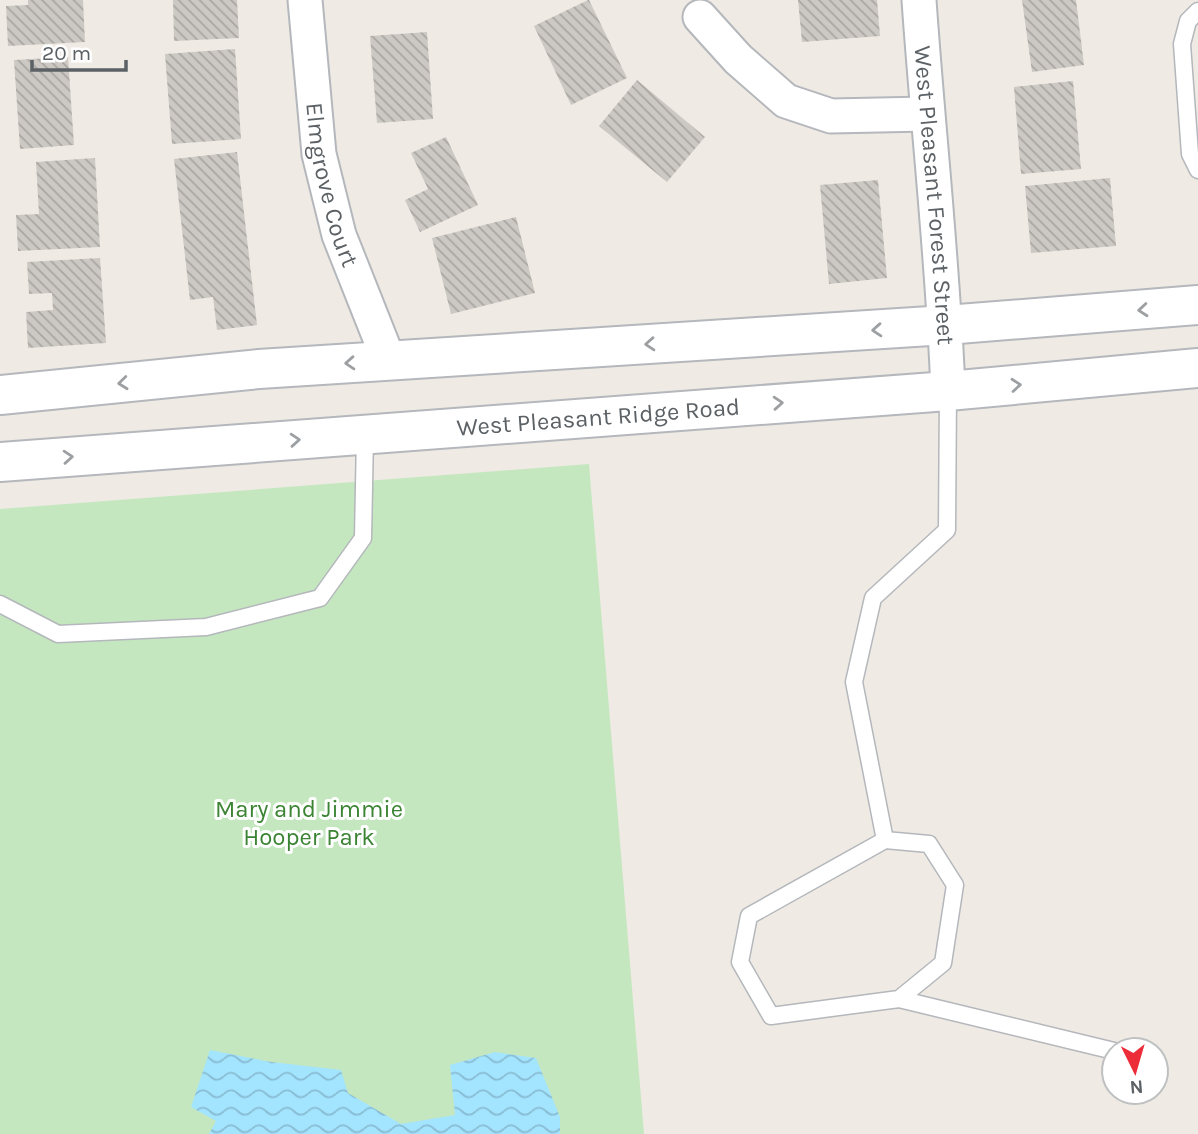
<svg xmlns="http://www.w3.org/2000/svg" width="1198" height="1134" font-family="Karla,sans-serif">
  <defs>
    <pattern id="water-waves" width="16" height="10" patternUnits="userSpaceOnUse" patternTransform="scale(1.75)"><rect width="16" height="10" fill="#a3e4ff"/><path d="M0 5q4-4 8 0t8 0" fill="none" stroke="#88bcd2"/></pattern>
    <pattern id="building-back-hatch" width="6" height="6" patternUnits="userSpaceOnUse" patternTransform="scale(1.75)"><rect width="6" height="6" fill="#ccc8c3"/><path d="M-1 5l2 2M0 0l6 6M5-1l2 2" fill="none" stroke="#a9a6a2"/></pattern>
  </defs>
  <rect width="100%" height="100%" fill="#efebe4"/>
  <polygon fill="#c5e7c0" points="589,464 644,1134 0,1134 0,509"/>
  <polygon fill="url(#water-waves)" points="210,1050 271,1062 341,1070 348,1093 401,1124 455,1115 450,1065 495,1052 536,1058 560,1117 560,1134 209,1134 216,1121 191,1107"/>
  <g fill="url(#building-back-hatch)">
    <polygon points="28,0 83,0 85,42 8,46 6,6 28,5"/>
    <polygon points="173,0 237,0 239,38 174,41"/>
    <polygon points="588,0 589,0 627,78 571,105 534,26"/>
    <polygon points="798,0 877,0 880,36 802,42"/>
    <polygon points="1022,0 1076,0 1084,65 1032,72"/>
    <polygon points="427,32 433,119 377,123 370,36"/>
    <polygon points="235,49 241,139 172,144 165,54"/>
    <polygon points="68,57 74,145 20,149 14,60"/>
    <polygon points="637,80 705,137 667,182 599,126"/>
    <polygon points="1073,81 1081,169 1021,174 1014,87"/>
    <polygon points="446,137 478,205 420,232 405,200 428,189 411,153"/>
    <polygon points="237,152 257,325 217,330 213,297 190,300 174,159"/>
    <polygon points="95,158 100,247 18,251 16,215 39,214 36,162"/>
    <polygon points="1110,178 1116,246 1031,253 1025,186"/>
    <polygon points="878,180 887,278 829,284 820,185"/>
    <polygon points="516,217 535,293 451,314 432,238"/>
    <polygon points="100,258 106,343 28,348 26,312 53,310 52,293 29,294 27,262"/>
  </g>
  <g fill="none" stroke-linecap="round" stroke-linejoin="round">
    <defs>
      <g id="service">
        <polyline points="1198,11 1188,21 1182,44 1190,154 1198,170"/>
        <polyline points="0,604 58,634 206,627 320,598 363,538 365,435"/>
        <polyline points="885,840 929,844 955,885 943,963 899,999 771,1016 740,962 749,916 885,840 854,682 873,598 947,530 948,391"/>
        <polyline points="899,999 1114,1051"/>
      </g>
      <g id="minor">
        <path id="s1" d="M 305,0 L 319,154 L 339,235 L 389,361"/>
        <path id="s2" d="M 919,0 C 928,130 943,260 948,391"/>
        <polyline points="700,17 738,59 786,101 831,116 927,114"/>
      </g>
      <g id="tertiary">
        <polyline points="0,395 259,369 946,325 1198,305"/>
        <path id="s3" d="M 0,462 L 948,391 L 1198,368"/>
      </g>
    </defs>
    <use href="#service" stroke="#b4b7bb" stroke-width="19"/>
    <use href="#minor" stroke="#b4b7bb" stroke-width="37"/>
    <use href="#tertiary" stroke="#b4b7bb" stroke-width="42"/>
    <use href="#service" stroke="#fff" stroke-width="16"/>
    <use href="#minor" stroke="#fff" stroke-width="33"/>
    <use href="#tertiary" stroke="#fff" stroke-width="38"/>
  </g>
  <defs><path id="oneway-chevron" d="M-2-3.5L2.5 0L-2 3.5" fill="none" stroke-width="1.6" stroke-linecap="round" stroke-linejoin="round" transform="scale(1.75)"/></defs>
  <g stroke="#9da0a3">
    <use href="#oneway-chevron" transform="translate(1143 310) rotate(175)"/>
    <use href="#oneway-chevron" transform="translate(877 330) rotate(176)"/>
    <use href="#oneway-chevron" transform="translate(650 344) rotate(176)"/>
    <use href="#oneway-chevron" transform="translate(350 363) rotate(176)"/>
    <use href="#oneway-chevron" transform="translate(123 383) rotate(174)"/>
    <use href="#oneway-chevron" transform="translate(1016 385) rotate(-5)"/>
    <use href="#oneway-chevron" transform="translate(778 403) rotate(-4)"/>
    <use href="#oneway-chevron" transform="translate(295 440) rotate(-4)"/>
    <use href="#oneway-chevron" transform="translate(68 457) rotate(-4)"/>
  </g>
  <g text-anchor="middle" dominant-baseline="central" stroke-width="6" stroke-linejoin="round" paint-order="stroke">
    <g font-size="24" fill="#5c6165" stroke="#fff">
      <text stroke="none"><textPath href="#s1" startOffset="187">Elmgrove Court</textPath></text>
      <text stroke="none"><textPath href="#s2" startOffset="196">West Pleasant Forest Street</textPath></text>
      <text stroke="none"><textPath href="#s3" startOffset="600">West Pleasant Ridge Road</textPath></text>
    </g>
    <g font-size="24" fill="#3b8433" stroke="#fff">
      <text x="309" y="809">Mary and Jimmie<tspan x="309" dy="28">Hooper Park</tspan></text>
    </g>
  </g>
  <g transform="translate(1135 1071) rotate(175)"><circle r="33" fill="#ffffff" stroke="#bec0c1" stroke-width="2"/>
  <path d="M0-5L12 26L0 18L-12 26Z" fill="#ec2c38"/>
  <text y="-10" font-size="19" font-weight="bold" text-anchor="middle" fill="#5c6165">N</text>
  </g>
  <path d="M32 60v10h94v-10" fill="none" stroke="#5c6165" stroke-width="3.5"/>
  <text x="42" y="60" font-size="21" fill="#5c6165" stroke="#ffffff" stroke-width="5" paint-order="stroke">20 m</text>
</svg>
